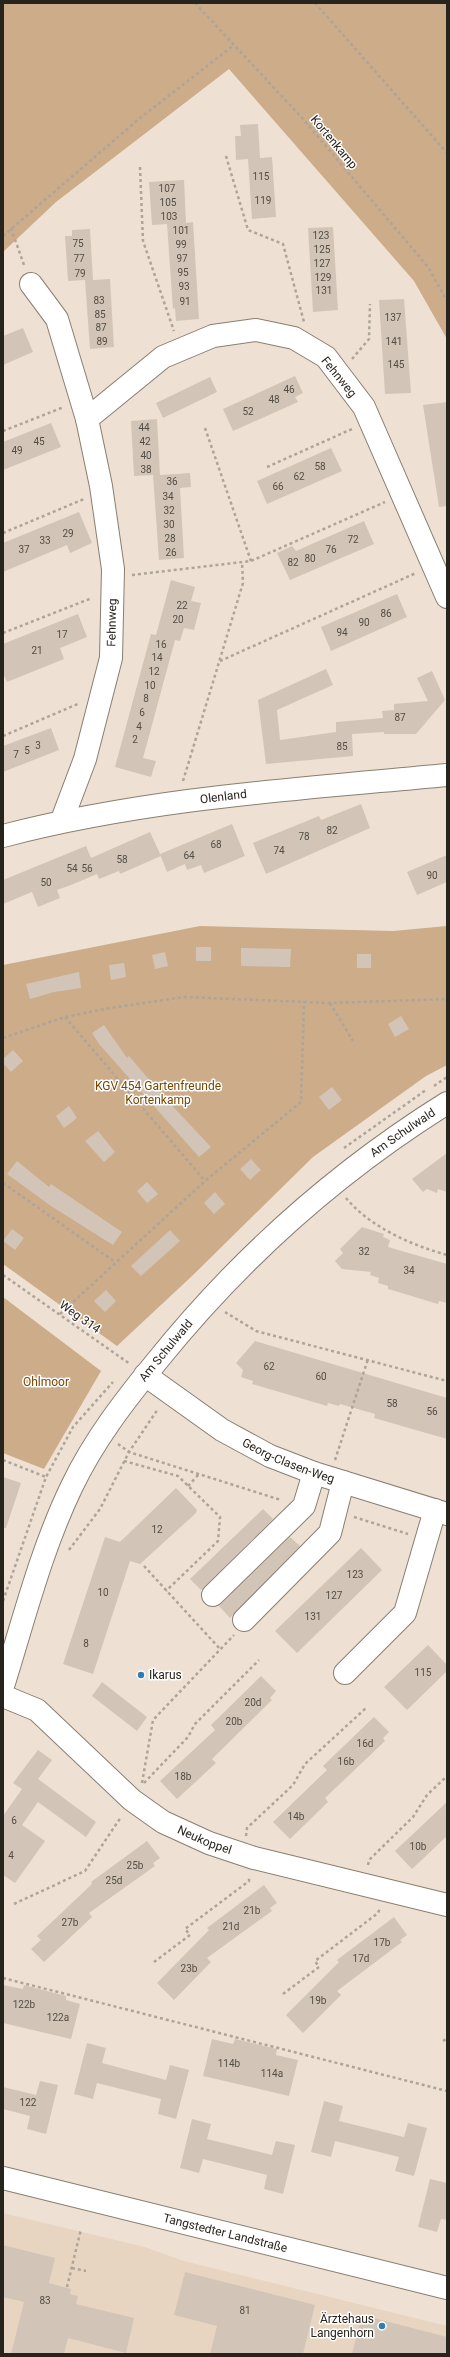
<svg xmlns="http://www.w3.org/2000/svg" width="450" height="2357" font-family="Roboto,sans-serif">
  <rect width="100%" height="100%" fill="#eee1d3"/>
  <polygon fill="#e7d5c1" points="3,2213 145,2247 184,2261 447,2326 447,2354 3,2354"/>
  <g fill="#ccac89">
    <polygon points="3,3 447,3 447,339 414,281 229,69 56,202 3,252"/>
    <polygon points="200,926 393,931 447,926 447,1065 426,1076 313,1157 192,1276 117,1346 3,1264 3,965"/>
    <polygon points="3,1297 101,1371 44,1469 3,1453"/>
  </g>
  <g fill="#d2c5b8">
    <polygon points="258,124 260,158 272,157 276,217 252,219 248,159 236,160 235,136 241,136 240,125"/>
    <polygon points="184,180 186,223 193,222 199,319 176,321 175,308 173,309 167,224 152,225 149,182"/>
    <polygon points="333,227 338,310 313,312 308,228"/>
    <polygon points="90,229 93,280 110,279 114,347 90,349 85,280 68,281 65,236 72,236 72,230"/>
    <polygon points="404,299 411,393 385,394 379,300"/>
    <polygon points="23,328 33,352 3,365 3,336"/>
    <polygon points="295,376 303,393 295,397 298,402 233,431 223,409"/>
    <polygon points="210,377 217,392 163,418 156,403"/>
    <polygon points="447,402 447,506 439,507 423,405"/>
    <polygon points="157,419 160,475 190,473 191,487 180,488 184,558 159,560 153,475 134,476 131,421"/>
    <polygon points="51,423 61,447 3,470 3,442"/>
    <polygon points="331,448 342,471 267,504 257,481"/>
    <polygon points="79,512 92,543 70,553 67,545 3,572 3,543"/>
    <polygon points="364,521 374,544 290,580 277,553 292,546 296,551"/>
    <polygon points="171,580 195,587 191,601 201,603 194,630 184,628 180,641 175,640 143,758 156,761 151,777 115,767 151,634 156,635"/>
    <polygon points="397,594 407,617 331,651 321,627"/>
    <polygon points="78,614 87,637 60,648 64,659 7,682 3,673 3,644"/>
    <polygon points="326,669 333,685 277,710 280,740 336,732 336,722 383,718 382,711 394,710 394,704 428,701 417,678 432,671 445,700 416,734 384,734 384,732 352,734 353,756 266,764 258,700"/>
    <polygon points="51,728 59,750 3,772 3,746"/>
    <polygon points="361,804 370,828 266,874 253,843 319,816 321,820"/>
    <polygon points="232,824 245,856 204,873 201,865 187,870 185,864 167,872 160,854"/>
    <polygon points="150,832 161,856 120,874 119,871 99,879 97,874 71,885 57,890 60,898 38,907 32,892 3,904 3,880 86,846 91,858"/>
    <polygon points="447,855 447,882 417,895 407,872"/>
    <rect x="196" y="947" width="15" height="14"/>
    <polygon points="241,948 291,949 290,967 241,966"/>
    <polygon points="165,952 168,966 155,969 152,955"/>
    <rect x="357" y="954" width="14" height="14"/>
    <polygon points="124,963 126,977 111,980 109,965"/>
    <polygon points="79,972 81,988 54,992 30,999 26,984"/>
    <polygon points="401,1016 409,1029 395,1037 388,1024"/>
    <polygon points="104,1025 127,1058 129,1056 163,1096 211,1147 199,1157 99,1044 92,1033"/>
    <polygon points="13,1050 23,1061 11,1072 3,1063 3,1059"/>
    <polygon points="332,1087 342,1100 329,1110 319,1097"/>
    <polygon points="69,1106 77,1118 64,1128 56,1116"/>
    <polygon points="98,1131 115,1152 104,1162 85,1141"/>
    <polygon points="447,1153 447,1192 438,1189 437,1193 427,1189 423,1192 412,1179"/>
    <polygon points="251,1159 261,1170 250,1180 240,1169"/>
    <polygon points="17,1161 49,1187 51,1184 122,1232 113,1245 51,1206 7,1174"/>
    <polygon points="147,1182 158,1194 147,1203 137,1191"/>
    <polygon points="215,1192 225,1204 214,1214 204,1203"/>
    <polygon points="362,1227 384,1234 383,1237 390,1240 388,1247 447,1264 447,1303 439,1301 438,1304 388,1289 388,1286 378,1283 379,1278 370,1275 371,1272 342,1269 335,1261 343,1253 340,1249"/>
    <polygon points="12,1229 24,1238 15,1250 3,1241"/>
    <polygon points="170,1230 180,1241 141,1276 131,1266"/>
    <polygon points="106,1290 116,1301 105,1312 94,1301"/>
    <polygon points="255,1341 447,1398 447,1439 374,1418 375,1414 340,1404 339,1406 328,1403 327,1406 252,1384 253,1381 241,1377 243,1370 236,1363"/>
    <polygon points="3,1477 21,1483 6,1528 3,1528"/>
    <polygon points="176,1488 197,1510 196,1513 140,1564 130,1561 93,1674 63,1664 105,1537 120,1542"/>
    <polygon points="263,1509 273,1519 201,1590 190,1579"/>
    <polygon points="290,1537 300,1546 230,1618 219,1606"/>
    <polygon points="361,1548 382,1570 297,1653 275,1631"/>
    <polygon points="428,1645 447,1665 447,1671 407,1710 384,1687"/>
    <polygon points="261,1676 276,1691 270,1698 272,1700 212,1759 216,1763 177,1799 160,1781 215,1730 211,1725"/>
    <polygon points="102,1682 147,1717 137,1731 92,1696"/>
    <polygon points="374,1717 389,1732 383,1738 385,1741 325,1798 328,1802 290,1839 273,1822 327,1770 323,1766"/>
    <polygon points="38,1750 52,1760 38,1779 96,1822 86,1837 38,1802 22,1825 45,1841 15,1883 3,1875 3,1816 22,1789 13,1783"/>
    <polygon points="447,1802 447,1836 412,1869 395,1851"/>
    <polygon points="147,1841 160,1858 153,1863 155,1866 89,1913 92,1917 44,1962 31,1949 41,1940 37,1936 92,1884 91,1882"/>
    <polygon points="264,1885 277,1903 270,1908 272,1911 207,1958 211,1962 174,2000 157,1983 209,1930 207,1928"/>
    <polygon points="394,1917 407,1935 400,1940 402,1942 337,1991 341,1995 303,2033 286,2015 339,1962 337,1960"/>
    <polygon points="3,1985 23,1989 24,1985 66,1996 66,2000 80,2004 71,2039 3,2023"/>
    <polygon points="212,2039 233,2044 235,2039 277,2049 276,2055 298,2060 289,2096 203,2076"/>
    <polygon points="87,2043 106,2048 102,2063 166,2080 170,2065 189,2070 176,2119 158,2114 161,2099 97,2083 93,2099 74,2094"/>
    <polygon points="40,2081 58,2085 46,2134 27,2129 30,2116 3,2109 3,2087 36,2095"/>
    <polygon points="324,2101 343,2106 339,2121 404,2137 408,2123 427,2128 414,2176 395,2171 399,2157 335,2141 331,2157 311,2152"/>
    <polygon points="192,2119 211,2124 207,2139 272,2155 276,2141 295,2145 283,2194 264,2189 267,2175 203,2159 199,2173 180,2168"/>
    <polygon points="430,2179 447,2183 447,2220 441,2219 437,2232 418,2227"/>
    <polygon points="3,2245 55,2258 49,2283 71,2289 70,2294 78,2296 76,2304 134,2318 126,2353 68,2338 64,2354 11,2354 24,2302 3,2297"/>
    <polygon points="185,2272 315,2305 303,2354 210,2354 217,2326 174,2315"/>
    <polygon points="362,2315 447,2337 447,2354 352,2354"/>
  </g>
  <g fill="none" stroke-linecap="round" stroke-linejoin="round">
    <defs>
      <g id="minor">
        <polyline points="31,284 57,319 87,419 163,357 213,336 256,330 294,338 326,357 364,407 447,597"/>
        <path id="s1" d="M 62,820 L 85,759 L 111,658 L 113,569 L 101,486 L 87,419"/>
        <path id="s2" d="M 3,836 C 148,798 299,789 447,775"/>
        <path id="s3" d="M 145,1375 L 222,1430 L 270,1456 L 314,1473 L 447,1514"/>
        <polyline points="213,1595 304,1506 314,1473"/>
        <polyline points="244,1620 330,1533 343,1482"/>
        <polyline points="345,1673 405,1613 435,1510"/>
        <path id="s4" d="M 3,1686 C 24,1619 41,1550 72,1486 C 94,1440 125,1400 157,1361 C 240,1258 335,1173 447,1103"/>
        <path id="s5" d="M 3,1696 L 37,1710 L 132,1800 L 163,1822 L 209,1843 L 254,1858 L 447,1905"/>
        <path id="s6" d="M 3,2178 L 447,2288"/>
      </g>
    </defs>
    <use href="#minor" stroke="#897e71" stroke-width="24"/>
    <g stroke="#aea499" stroke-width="2.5" stroke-dasharray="3 3" stroke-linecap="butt">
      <polyline points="195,3 303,119 428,267 447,301"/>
      <polyline points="315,3 447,153"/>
      <polyline points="226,156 248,230 283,244 304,322"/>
      <polyline points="140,167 143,241 174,331"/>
      <polyline points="11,228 24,265"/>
      <polyline points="3,236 140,118 234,45"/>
      <polyline points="352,359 369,339 370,304"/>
      <polyline points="205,428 251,561"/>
      <polyline points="3,431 64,407"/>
      <polyline points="267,467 352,429"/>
      <polyline points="3,533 84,499"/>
      <polyline points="132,575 251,561 385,502"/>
      <polyline points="3,633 92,598"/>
      <polyline points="220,661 416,573"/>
      <polyline points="3,736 80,703"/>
      <polyline points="183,781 243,583 242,562"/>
      <polyline points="330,1003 353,1041"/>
      <polyline points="65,1017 205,1181"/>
      <polyline points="3,1038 65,1017 110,1008 184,997 330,1003 447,999"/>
      <polyline points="434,1086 447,1077"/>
      <polyline points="344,1148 426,1090"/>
      <polyline points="3,1183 115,1262"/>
      <path d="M 346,1198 C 370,1227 411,1245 447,1255"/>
      <polyline points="3,1275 130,1364"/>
      <polyline points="225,1312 256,1331 447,1381"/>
      <polyline points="60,1314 205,1181 301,1102 304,1002"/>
      <polyline points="118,1444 129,1452 281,1500"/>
      <polyline points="3,1460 46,1477"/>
      <polyline points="335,1460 368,1359"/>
      <polyline points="124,1461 178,1476 220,1517 218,1541 166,1591"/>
      <polyline points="188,1486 199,1474"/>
      <polyline points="354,1517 408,1534"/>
      <polyline points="69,1550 100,1509 129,1452 158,1409"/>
      <polyline points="144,1566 221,1650"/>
      <polyline points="3,1601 46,1477 73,1427 113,1382"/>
      <polyline points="142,1783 153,1720 234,1635"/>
      <polyline points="144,1783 188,1737 195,1724 259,1660"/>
      <polyline points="246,1836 247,1828 293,1785 305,1764 366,1708"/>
      <polyline points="368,1865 369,1860 413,1817 427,1795 447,1776"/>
      <polyline points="14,1904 85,1871 121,1817"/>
      <polyline points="154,1962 190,1935 185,1929 249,1881 249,1878"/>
      <polyline points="3,1978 447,2091"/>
      <polyline points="283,1994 319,1967 315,1961 378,1913 380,1908"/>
      <polyline points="443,2041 447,2038"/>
      <polyline points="72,2268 86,2271"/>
      <polyline points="67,2287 81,2229"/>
    </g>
    <use href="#minor" stroke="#fff" stroke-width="22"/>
  </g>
  <g fill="#337cb0" stroke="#fff" stroke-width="1.5">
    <circle cx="141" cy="1675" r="4"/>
    <circle cx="382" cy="2326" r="4"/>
  </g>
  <g text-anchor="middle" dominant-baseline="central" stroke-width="3" stroke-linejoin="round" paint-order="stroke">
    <g font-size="10" fill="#524c44">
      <text x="261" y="176">115</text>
      <text x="167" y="188">107</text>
      <text x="263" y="200">119</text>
      <text x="168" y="202">105</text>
      <text x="169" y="216">103</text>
      <text x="181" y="230">101</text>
      <text x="321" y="235">123</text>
      <text x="78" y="243">75</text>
      <text x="181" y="244">99</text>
      <text x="322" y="249">125</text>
      <text x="79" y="258">77</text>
      <text x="182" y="258">97</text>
      <text x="322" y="263">127</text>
      <text x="183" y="272">95</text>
      <text x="80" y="273">79</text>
      <text x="323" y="277">129</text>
      <text x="184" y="286">93</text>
      <text x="324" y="290">131</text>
      <text x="99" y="300">83</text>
      <text x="185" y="301">91</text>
      <text x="100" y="314">85</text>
      <text x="393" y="317">137</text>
      <text x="101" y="327">87</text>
      <text x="102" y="341">89</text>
      <text x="394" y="341">141</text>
      <text x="396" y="364">145</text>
      <text x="289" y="389">46</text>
      <text x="274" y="399">48</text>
      <text x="248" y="411">52</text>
      <text x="144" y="427">44</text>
      <text x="39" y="441">45</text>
      <text x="145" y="441">42</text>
      <text x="17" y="450">49</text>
      <text x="146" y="455">40</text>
      <text x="320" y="466">58</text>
      <text x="146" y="469">38</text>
      <text x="299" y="476">62</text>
      <text x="172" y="481">36</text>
      <text x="278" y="486">66</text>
      <text x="168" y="496">34</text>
      <text x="169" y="510">32</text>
      <text x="169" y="524">30</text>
      <text x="68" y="533">29</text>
      <text x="170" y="538">28</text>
      <text x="353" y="539">72</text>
      <text x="45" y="540">33</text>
      <text x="24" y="549">37</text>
      <text x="331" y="549">76</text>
      <text x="171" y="552">26</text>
      <text x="310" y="558">80</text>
      <text x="293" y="562">82</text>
      <text x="182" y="605">22</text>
      <text x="386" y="613">86</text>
      <text x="178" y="619">20</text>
      <text x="364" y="622">90</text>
      <text x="342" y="632">94</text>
      <text x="62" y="634">17</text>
      <text x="161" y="644">16</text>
      <text x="37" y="650">21</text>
      <text x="157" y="657">14</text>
      <text x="154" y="671">12</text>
      <text x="150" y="685">10</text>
      <text x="146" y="698">8</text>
      <text x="142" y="712">6</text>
      <text x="400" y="717">87</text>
      <text x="139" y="726">4</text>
      <text x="135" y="739">2</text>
      <text x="38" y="745">3</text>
      <text x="342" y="746">85</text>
      <text x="27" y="750">5</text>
      <text x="16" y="754">7</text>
      <text x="332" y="830">82</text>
      <text x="304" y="836">78</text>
      <text x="216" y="844">68</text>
      <text x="279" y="850">74</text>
      <text x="189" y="855">64</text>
      <text x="122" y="859">58</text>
      <text x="72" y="868">54</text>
      <text x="87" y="868">56</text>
      <text x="432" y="875">90</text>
      <text x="46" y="882">50</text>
      <text x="364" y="1251">32</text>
      <text x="409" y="1270">34</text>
      <text x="269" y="1366">62</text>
      <text x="321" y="1376">60</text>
      <text x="392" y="1403">58</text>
      <text x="432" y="1411">56</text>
      <text x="157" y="1529">12</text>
      <text x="355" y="1574">123</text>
      <text x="103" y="1592">10</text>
      <text x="334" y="1595">127</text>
      <text x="313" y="1616">131</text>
      <text x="86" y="1643">8</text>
      <text x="423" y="1672">115</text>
      <text x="253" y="1702">20d</text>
      <text x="234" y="1721">20b</text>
      <text x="365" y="1743">16d</text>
      <text x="346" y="1761">16b</text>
      <text x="183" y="1776">18b</text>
      <text x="296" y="1816">14b</text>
      <text x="14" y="1820">6</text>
      <text x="418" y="1846">10b</text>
      <text x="11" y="1855">4</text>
      <text x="135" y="1865">25b</text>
      <text x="114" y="1880">25d</text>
      <text x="252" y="1910">21b</text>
      <text x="70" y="1922">27b</text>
      <text x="231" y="1926">21d</text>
      <text x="382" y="1942">17b</text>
      <text x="361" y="1958">17d</text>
      <text x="189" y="1968">23b</text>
      <text x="318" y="2000">19b</text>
      <text x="24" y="2004">122b</text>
      <text x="58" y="2017">122a</text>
      <text x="229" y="2063">114b</text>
      <text x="272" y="2073">114a</text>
      <text x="28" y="2102">122</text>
      <text x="45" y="2300">83</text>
      <text x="245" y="2310">81</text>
    </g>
    <g font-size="12" fill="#27231d" stroke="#fff">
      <text transform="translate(334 142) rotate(50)">Kortenkamp</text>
      <text transform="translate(339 377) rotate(51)">Fehnweg</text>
      <text stroke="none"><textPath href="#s1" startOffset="205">Fehnweg</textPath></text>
      <text stroke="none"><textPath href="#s2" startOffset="224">Olenland</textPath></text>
      <text stroke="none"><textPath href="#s4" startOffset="700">Am Schulwald</textPath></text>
      <text transform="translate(80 1317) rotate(35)">Weg 314</text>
      <text stroke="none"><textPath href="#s4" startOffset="377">Am Schulwald</textPath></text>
      <text stroke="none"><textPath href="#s3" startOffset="168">Georg-Clasen-Weg</textPath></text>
      <text stroke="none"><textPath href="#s5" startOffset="251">Neukoppel</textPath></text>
      <text stroke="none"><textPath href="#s6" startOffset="229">Tangstedter Landstraße</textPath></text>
    </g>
    <g font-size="12" fill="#754700" stroke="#fff">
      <text x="158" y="1086">KGV 454 Gartenfreunde<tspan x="158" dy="14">Kortenkamp</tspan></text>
      <text x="46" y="1382">Ohlmoor</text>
    </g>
    <g font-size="12" fill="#27231d" stroke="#fff" text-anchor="start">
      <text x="149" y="1675">Ikarus</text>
      <text x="374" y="2319" text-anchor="end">Ärztehaus<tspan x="374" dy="14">Langenhorn</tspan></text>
    </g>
  </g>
  <rect width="450" height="2357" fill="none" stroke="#27231d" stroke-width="8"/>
</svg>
